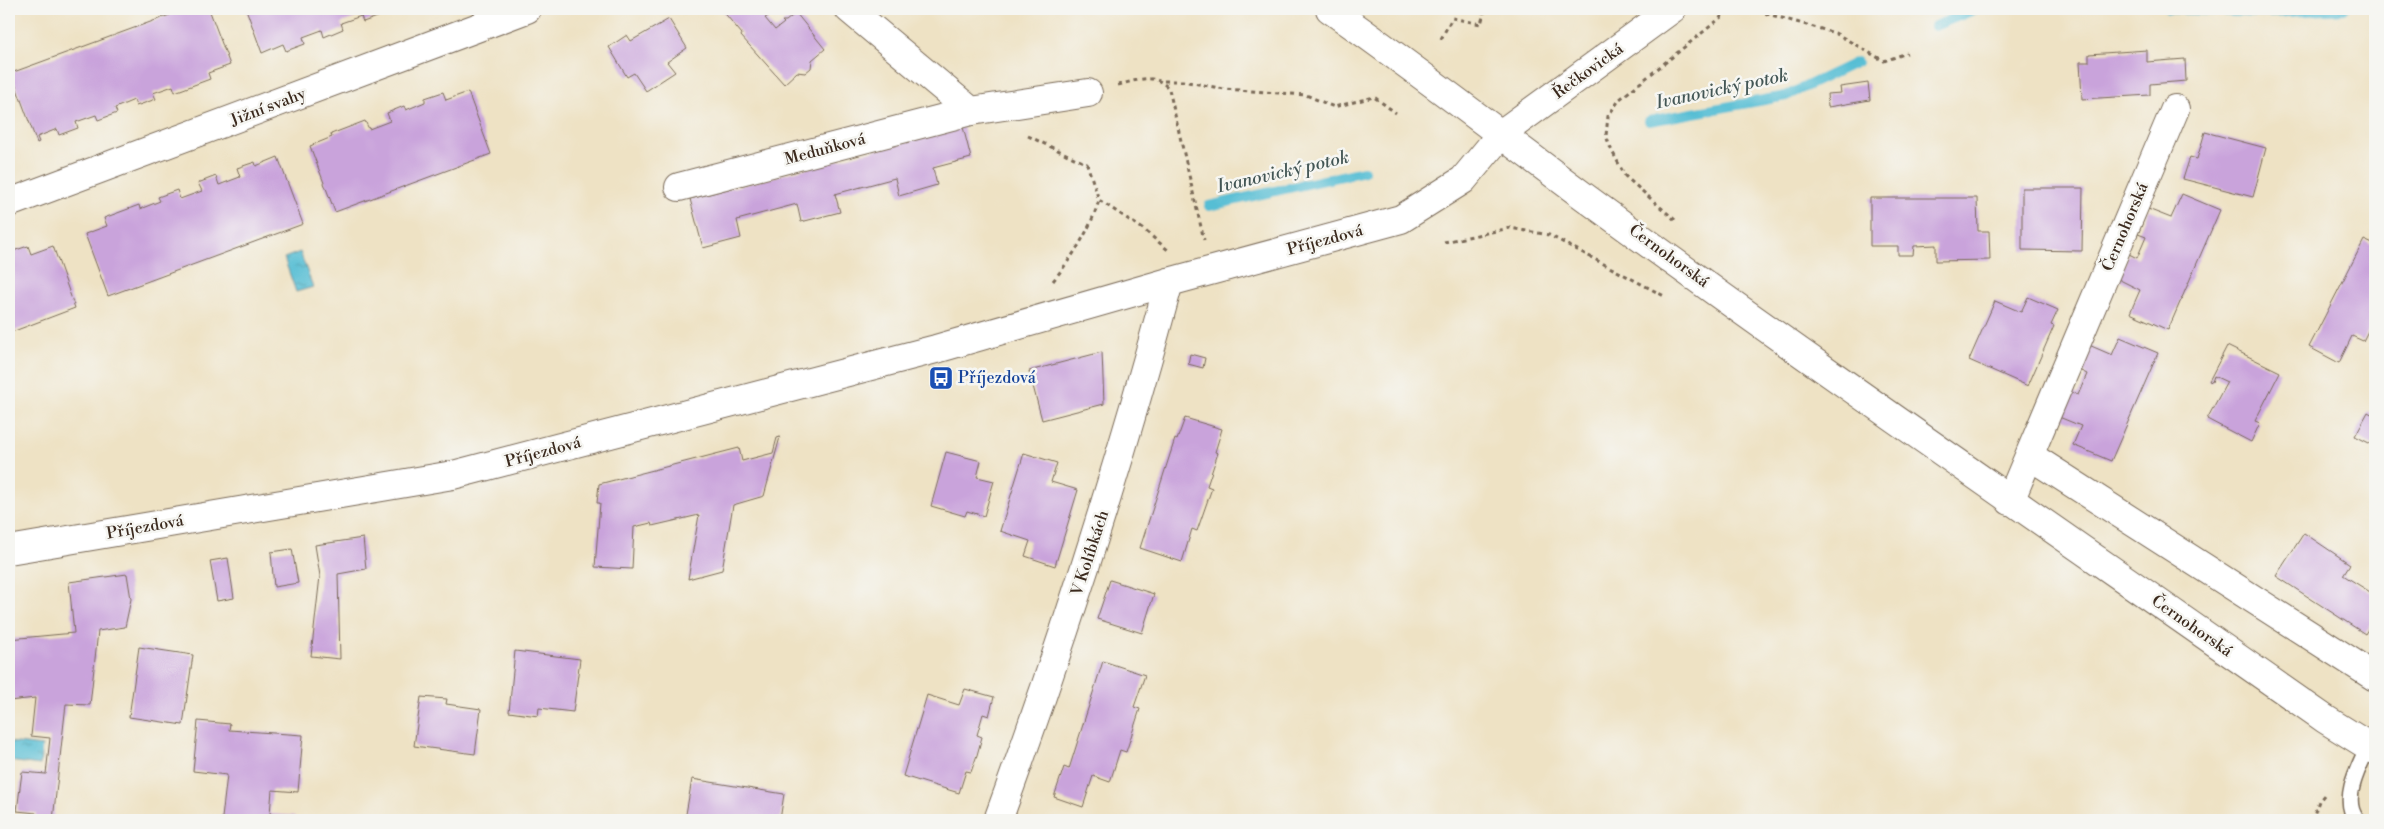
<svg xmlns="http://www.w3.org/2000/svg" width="2384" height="829" font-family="'Libre Bodoni',serif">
  <defs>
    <pattern id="water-ripples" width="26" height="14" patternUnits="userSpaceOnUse" patternTransform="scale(1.25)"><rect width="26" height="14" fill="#57bed4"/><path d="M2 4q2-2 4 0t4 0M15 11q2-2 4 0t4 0" fill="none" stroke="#499bab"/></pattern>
  </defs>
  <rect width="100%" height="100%" fill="#f6f6f2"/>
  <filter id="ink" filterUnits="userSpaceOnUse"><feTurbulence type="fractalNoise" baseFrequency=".02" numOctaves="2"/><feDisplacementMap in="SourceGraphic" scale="10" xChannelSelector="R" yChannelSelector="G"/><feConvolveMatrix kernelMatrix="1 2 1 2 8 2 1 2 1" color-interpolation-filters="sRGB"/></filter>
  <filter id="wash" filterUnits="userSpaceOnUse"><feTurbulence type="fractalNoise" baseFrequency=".0096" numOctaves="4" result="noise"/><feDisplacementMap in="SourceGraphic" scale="20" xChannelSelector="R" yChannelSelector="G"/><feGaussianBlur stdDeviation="1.12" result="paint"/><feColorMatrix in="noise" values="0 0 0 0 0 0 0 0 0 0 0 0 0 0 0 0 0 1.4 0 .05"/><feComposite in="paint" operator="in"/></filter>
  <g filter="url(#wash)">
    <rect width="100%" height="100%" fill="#eee2c4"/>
    <g fill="url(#water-ripples)" stroke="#497479">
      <polygon points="300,252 313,287 296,292 284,258"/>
      <polygon points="9,742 42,746 40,765 9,761"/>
    </g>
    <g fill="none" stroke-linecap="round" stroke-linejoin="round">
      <g stroke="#57bed4" stroke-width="10">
        <polyline points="2169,9 2268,13 2344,9"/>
        <polyline points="1935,26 1976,9"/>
        <polyline points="1649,121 1786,96 1857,62"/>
        <polyline points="1209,206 1364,171"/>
      </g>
    </g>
    <g id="blocks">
      <g fill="#c9a3db">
        <polygon points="186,9 209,9 230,65 208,73 210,79 175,92 173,86 153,93 156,99 136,106 134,100 115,108 117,113 98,120 96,115 76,122 78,128 59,135 57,129 37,137 39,142 37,143 11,73"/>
        <polygon points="246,9 380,9 383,15 363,22 361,16 341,23 343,29 324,37 322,30 303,37 305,44 286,51 283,44 262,53"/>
        <polygon points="724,9 765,9 770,15 765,18 775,30 784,23 782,21 786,21 796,13 825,49 812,60 811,68 805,73 797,72 784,84 741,36 742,34 722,10"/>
        <polygon points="669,19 687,48 667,62 675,72 646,91 634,73 627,77 609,47 627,35 631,41"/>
        <polygon points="2147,50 2147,62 2185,59 2186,81 2150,84 2150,95 2082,99 2080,62 2089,62 2089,54"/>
        <polygon points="1868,83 1870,100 1828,107 1827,94 1841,93 1840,87"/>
        <polygon points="443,92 446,100 468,92 491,154 335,212 310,146 332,137 331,134 365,121 369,129 390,121 387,113 404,106 406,110 425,102 425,98"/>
        <polygon points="963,127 971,158 933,168 937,185 899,196 895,178 835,194 840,212 801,222 797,204 737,220 741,238 703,248 690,199"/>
        <polygon points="2205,132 2266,148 2253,197 2183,179 2190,157 2197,159"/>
        <polygon points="278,157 303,224 108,296 85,234 107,226 104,218 139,205 140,209 160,201 158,197 177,190 180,199 202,191 198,183 216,176 219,185 240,177 237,168 255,162 256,166"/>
        <polygon points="2022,188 2083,188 2082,251 2022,250"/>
        <polygon points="2182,194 2220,210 2168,330 2130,313 2140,290 2118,279 2129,254 2137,258 2146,237 2138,234 2148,209 2171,218"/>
        <polygon points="1870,198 1977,198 1978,231 1989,231 1990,260 1936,261 1936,245 1914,246 1913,255 1898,255 1898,246 1870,246"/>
        <polygon points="2364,240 2375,245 2375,317 2363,341 2352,336 2339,363 2309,347"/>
        <polygon points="28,246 31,254 53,246 75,308 9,333 9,262 13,261 10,252"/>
        <polygon points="2028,297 2058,310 2051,325 2054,326 2028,386 1969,360 1995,301 2021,312"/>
        <polygon points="2120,337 2158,353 2111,461 2073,445 2081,426 2059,417 2070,391 2078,395 2087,374 2079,370 2089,345 2112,355"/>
        <polygon points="2227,346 2280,372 2255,421 2260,423 2251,442 2207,419 2227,382 2214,376 2212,382 2209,381"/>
        <polygon points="1102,352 1104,404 1042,420 1029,371"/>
        <polygon points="1190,354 1205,358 1203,368 1188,364"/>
        <polygon points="2368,412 2375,416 2375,446 2355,436"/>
        <polygon points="1185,418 1222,429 1215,452 1218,453 1207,486 1212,488 1197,531 1192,529 1182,562 1140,548 1175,439 1177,440"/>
        <polygon points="780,437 764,496 733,505 722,570 688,579 699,515 652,526 651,523 634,527 632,569 595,567 600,503 597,503 599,484 739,448 742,461 773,453 777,438"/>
        <polygon points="946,452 981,461 977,477 994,481 984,516 967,511 965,516 931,506"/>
        <polygon points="1024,453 1057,463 1051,482 1078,490 1055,566 1025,556 1030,541 1000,531"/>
        <polygon points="2304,533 2350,564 2343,575 2375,595 2375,618 2365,634 2276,576"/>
        <polygon points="363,538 366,569 338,574 340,659 311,656 320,576 315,545"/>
        <polygon points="292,549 298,583 274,587 271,552"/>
        <polygon points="228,558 234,598 217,601 210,561"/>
        <polygon points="127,574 131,599 125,627 98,631 90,705 66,704 53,820 35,820 36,813 17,811 22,772 46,774 50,738 31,736 35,698 9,701 9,639 74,633 69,582"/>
        <polygon points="1110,580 1154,594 1142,633 1097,619"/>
        <polygon points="139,647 193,655 183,725 129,717"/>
        <polygon points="515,651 580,659 573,712 539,708 538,716 509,712"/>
        <polygon points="1103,661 1145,675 1134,707 1140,709 1126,752 1120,750 1110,782 1093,776 1083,807 1054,797 1064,767 1069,769"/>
        <polygon points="965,689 994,697 989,716 983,714 977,735 982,737 977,755 971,772 966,771 959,793 903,776 927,695 959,705"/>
        <polygon points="421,697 447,699 446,704 481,709 475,754 414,746"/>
        <polygon points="198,721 230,724 229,730 303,735 298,792 272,790 270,814 295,816 294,820 242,820 222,818 227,775 193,771"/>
        <polygon points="692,779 784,794 780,820 685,820"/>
      </g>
    </g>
  </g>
  <g filter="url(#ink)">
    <use href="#blocks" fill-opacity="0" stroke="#7a6a58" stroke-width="1"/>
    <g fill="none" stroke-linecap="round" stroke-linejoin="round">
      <defs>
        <path id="lane" d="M 2357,820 C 2340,800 2359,766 2369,745"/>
        <g id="street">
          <polyline points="849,9 971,111 1088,93"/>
          <polyline points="679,187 971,111"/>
          <polyline points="9,203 527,9"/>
          <polyline points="2030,456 2375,677"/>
          <polyline points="2010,501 2175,109"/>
          <polyline points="9,550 453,475 936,349 1169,282 1401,219 1463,180 1502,133"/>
          <path d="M 998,820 C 1063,643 1120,464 1169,282"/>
        </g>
        <g id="secondary">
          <path d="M 1330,9 C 1416,69 1498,133 1582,195 C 1826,374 2077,545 2325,719 L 2375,750"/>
          <polyline points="1502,133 1672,9"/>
        </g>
      </defs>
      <use href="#lane" stroke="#7a6a58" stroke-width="18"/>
      <use href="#street" stroke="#7a6a58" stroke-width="30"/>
      <use href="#secondary" stroke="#7a6a58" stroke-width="30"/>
      <g stroke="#7a6a58" stroke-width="3" stroke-dasharray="4 4" stroke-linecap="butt">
        <polyline points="1750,9 1835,33 1884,61 1907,53"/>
        <polyline points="1441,39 1452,18 1481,24 1484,13 1478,9"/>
        <polyline points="1164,81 1183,81 1224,89 1306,95 1334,107 1374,97 1396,113"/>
        <path d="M 1118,85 C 1138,80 1155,72 1169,89 L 1204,240"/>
        <polyline points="1028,136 1087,164 1099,200 1143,229 1168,250"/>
        <polyline points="1675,220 1625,176 1611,149 1606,136 1608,116 1620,99 1718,20 1729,9"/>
        <polyline points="1444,242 1510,228 1549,235 1664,296"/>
        <path d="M 1053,281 C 1073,256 1090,231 1099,200"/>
        <polyline points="2312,820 2319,801 2325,794"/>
      </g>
      <use href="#lane" stroke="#fff" stroke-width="15"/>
      <use href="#street" stroke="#fff" stroke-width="28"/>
      <use href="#secondary" stroke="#fff" stroke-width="28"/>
    </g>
  </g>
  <defs>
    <symbol id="bus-square" viewBox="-11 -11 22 22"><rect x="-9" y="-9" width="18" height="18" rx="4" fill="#1a4fb4" stroke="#f6f6f2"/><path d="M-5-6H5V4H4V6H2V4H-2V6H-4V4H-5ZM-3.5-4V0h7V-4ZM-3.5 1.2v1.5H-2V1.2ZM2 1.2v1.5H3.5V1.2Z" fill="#fff"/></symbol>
  </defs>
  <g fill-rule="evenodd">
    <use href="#bus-square" x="927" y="364" width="28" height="28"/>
  </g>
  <g text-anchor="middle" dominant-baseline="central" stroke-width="5" stroke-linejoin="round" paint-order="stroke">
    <g font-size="16" fill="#3b2a1e" stroke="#f6f6f2">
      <text transform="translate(1588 71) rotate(-36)">Řečkovická</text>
      <text transform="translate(268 107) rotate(-21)">Jižní svahy</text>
      <text transform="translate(825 149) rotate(-15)">Meduňková</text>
      <text transform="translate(2125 227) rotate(-67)">Černohorská</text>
      <text transform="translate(1325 240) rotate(-15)">Příjezdová</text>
      <text transform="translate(1669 256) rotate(36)">Černohorská</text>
      <text transform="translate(543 452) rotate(-15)">Příjezdová</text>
      <text transform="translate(145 527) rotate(-10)">Příjezdová</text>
      <text transform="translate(1090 553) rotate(-72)">V Kolíbkách</text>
      <text transform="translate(2192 626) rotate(35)">Černohorská</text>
    </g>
    <g font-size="16" fill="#164399" stroke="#f6f6f2" text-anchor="start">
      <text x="958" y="378">Příjezdová</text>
    </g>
    <g font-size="18" font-style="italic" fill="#435655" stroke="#f6f6f2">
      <text transform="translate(1722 89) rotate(-12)">Ivanovický potok</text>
      <text transform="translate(1283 172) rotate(-13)">Ivanovický potok</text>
    </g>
  </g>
  <rect width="2384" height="829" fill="none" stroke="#f6f6f2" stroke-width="30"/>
</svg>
